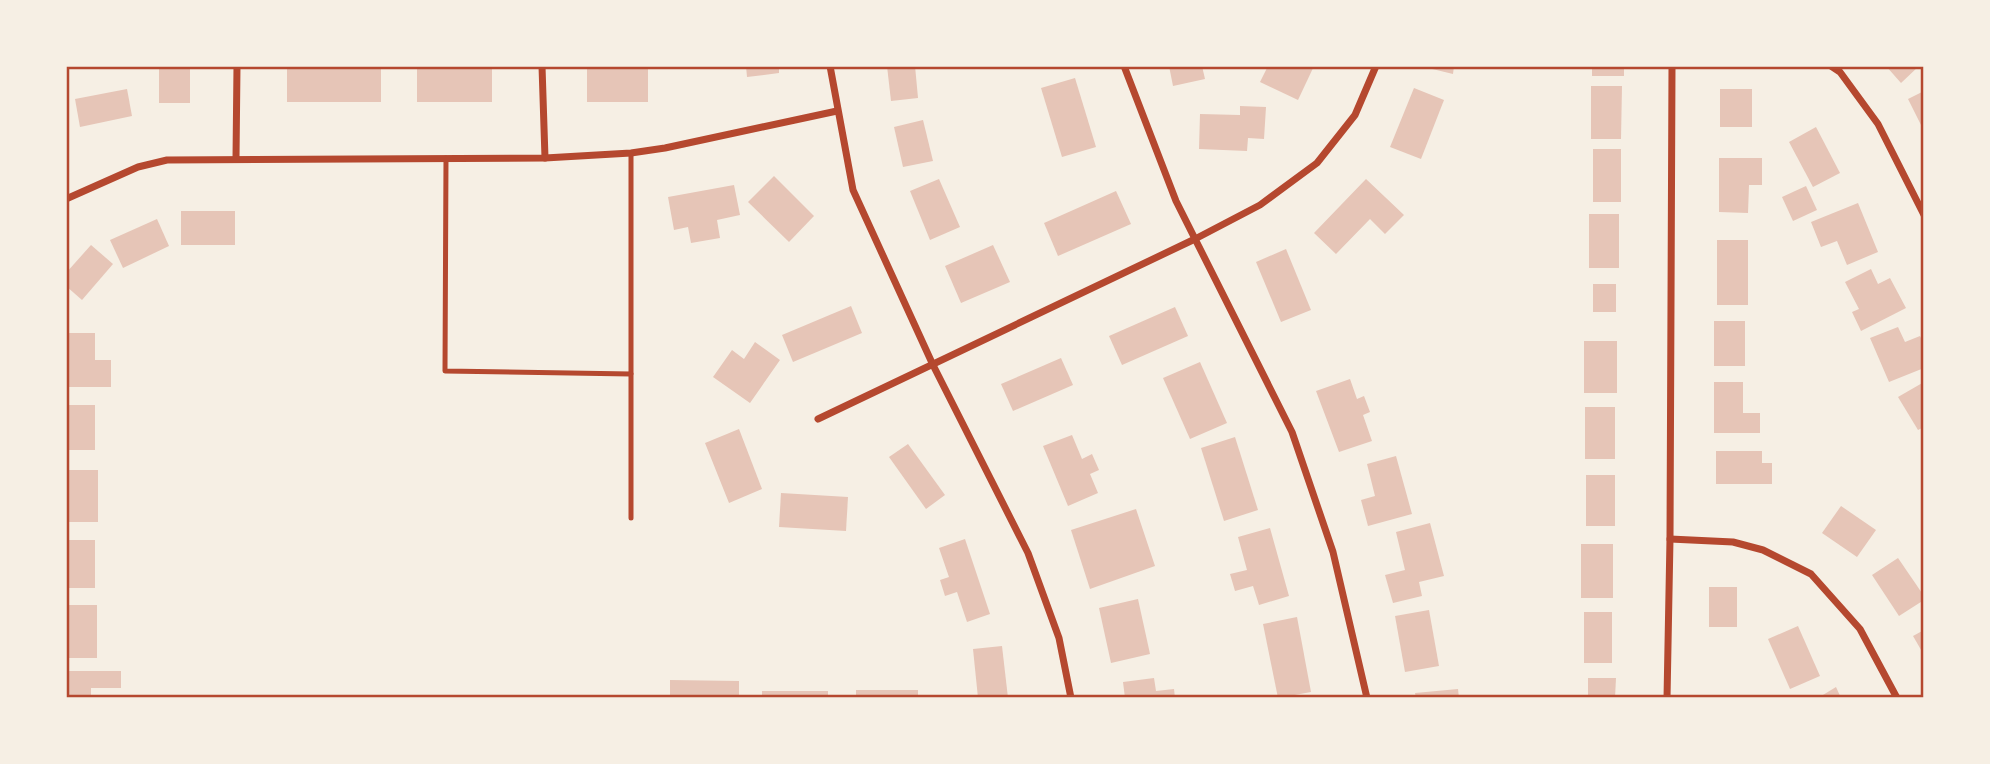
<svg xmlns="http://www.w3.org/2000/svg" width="1990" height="764" font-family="'Roboto Condensed',sans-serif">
  <rect width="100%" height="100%" fill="#f6efe4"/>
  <g fill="#e6c5b7">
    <rect x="159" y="66" width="31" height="37"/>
    <polygon points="746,66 779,66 779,73 747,77"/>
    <polygon points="887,66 915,66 918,98 891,101"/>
    <polygon points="1169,66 1202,66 1205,79 1173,86"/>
    <polygon points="1268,66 1314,66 1298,100 1260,82"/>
    <polygon points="1420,66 1454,66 1453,74"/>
    <rect x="1592" y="66" width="32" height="10"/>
    <polygon points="1886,66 1919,66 1901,83"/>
    <rect x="287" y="68" width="94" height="34"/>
    <rect x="417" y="68" width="75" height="34"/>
    <rect x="587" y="69" width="61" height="33"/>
    <polygon points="1075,78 1096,147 1062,157 1041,88"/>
    <polygon points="1591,86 1622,86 1621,139 1591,139"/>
    <polygon points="1414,88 1444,100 1421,159 1390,147"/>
    <polygon points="127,89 132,116 80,127 75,99"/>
    <rect x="1720" y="89" width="32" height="38"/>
    <polygon points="1924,91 1924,131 1908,99"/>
    <polygon points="1240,106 1266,107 1264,139 1248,138 1247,151 1199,149 1200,114 1240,115"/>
    <polygon points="923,120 933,161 903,167 894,127"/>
    <polygon points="1816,127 1840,173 1813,187 1789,142"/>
    <rect x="1593" y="149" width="28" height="53"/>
    <polygon points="1719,158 1762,158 1762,185 1749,185 1748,213 1719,212"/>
    <polygon points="774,176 814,216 789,242 748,202"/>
    <polygon points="939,179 960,227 930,240 910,191"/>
    <polygon points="1366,179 1404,215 1385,234 1370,219 1336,254 1314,233"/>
    <polygon points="734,185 740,215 717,220 720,238 691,243 688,227 674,230 668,197"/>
    <polygon points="1806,186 1817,210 1793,221 1782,197"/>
    <polygon points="1116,191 1131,224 1058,256 1044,223"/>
    <polygon points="1858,203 1878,252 1847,265 1837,241 1821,247 1811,222"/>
    <rect x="181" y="211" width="54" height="34"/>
    <rect x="1589" y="214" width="30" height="54"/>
    <polygon points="157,219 169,246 123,268 110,240"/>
    <rect x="1717" y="240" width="31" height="65"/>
    <polygon points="91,245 113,264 82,300 66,286 66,273"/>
    <polygon points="993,245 1010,282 961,303 945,266"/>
    <polygon points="1286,249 1311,310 1281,322 1256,262"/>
    <polygon points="1871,269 1878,284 1890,278 1906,308 1861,331 1852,312 1859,309 1845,282"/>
    <rect x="1593" y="284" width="23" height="28"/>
    <polygon points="851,306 862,333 793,362 782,335"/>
    <polygon points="1175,307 1188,336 1122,365 1109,336"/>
    <rect x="1714" y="321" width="31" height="45"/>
    <polygon points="1898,327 1905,342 1920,336 1924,344 1924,368 1889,382 1870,338"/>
    <polygon points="66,333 95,333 95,360 111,360 111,387 66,387"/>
    <rect x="1584" y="341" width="33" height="52"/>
    <polygon points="755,342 780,360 750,403 713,377 732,350 744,359"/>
    <polygon points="1061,358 1073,385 1013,411 1001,384"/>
    <polygon points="1200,362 1227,423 1190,439 1163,378"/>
    <polygon points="1350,379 1357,399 1364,396 1370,412 1363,415 1372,441 1339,452 1316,391"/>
    <polygon points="1714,382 1743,382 1743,413 1760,413 1760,433 1714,433"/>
    <polygon points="1924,382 1924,427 1918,430 1898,397"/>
    <rect x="66" y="405" width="29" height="45"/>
    <rect x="1585" y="407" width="30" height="52"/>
    <polygon points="739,429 762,489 729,503 705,443"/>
    <polygon points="1072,435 1082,459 1092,454 1099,470 1090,474 1098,493 1068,506 1043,446"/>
    <polygon points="1235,437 1258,510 1224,521 1201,448"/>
    <polygon points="908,444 945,495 926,509 889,457"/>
    <polygon points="1716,451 1762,451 1762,463 1772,463 1772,484 1716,484"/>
    <polygon points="1396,456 1412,514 1368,526 1361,500 1375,496 1367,464"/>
    <rect x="66" y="470" width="32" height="52"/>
    <rect x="1586" y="475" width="29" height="51"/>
    <polygon points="781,493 848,497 846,531 779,527"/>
    <polygon points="1841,506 1876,530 1857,557 1822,533"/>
    <polygon points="1136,509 1155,566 1090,589 1071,530"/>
    <polygon points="1430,523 1444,576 1419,582 1422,596 1393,603 1385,575 1405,570 1396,532"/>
    <polygon points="1270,528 1289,596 1259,605 1253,586 1235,591 1230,574 1247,570 1238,537"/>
    <polygon points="965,539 990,614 967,622 957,592 945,596 940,580 949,577 939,548"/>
    <rect x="66" y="540" width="29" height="48"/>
    <rect x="1581" y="544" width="32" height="54"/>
    <polygon points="1898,558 1924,596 1924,600 1899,616 1872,575"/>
    <rect x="1709" y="587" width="28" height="40"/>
    <polygon points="1138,599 1150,654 1111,663 1099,608"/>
    <rect x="66" y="605" width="31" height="53"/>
    <polygon points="1429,610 1439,666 1405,672 1395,616"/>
    <rect x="1584" y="612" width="28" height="51"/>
    <polygon points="1297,617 1311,692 1278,698 1263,624"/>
    <polygon points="1798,626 1820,676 1790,689 1768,639"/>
    <polygon points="1924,630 1924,655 1913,636"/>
    <polygon points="1002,646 1008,698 978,698 973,649"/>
    <polygon points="66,671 121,671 121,688 91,688 91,698 66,698"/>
    <polygon points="1154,678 1156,691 1174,689 1175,698 1125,698 1123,682"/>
    <polygon points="1588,678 1616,678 1615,698 1588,698"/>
    <polygon points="670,680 739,681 739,698 670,698"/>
    <polygon points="1836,687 1841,698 1818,698"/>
    <polygon points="1458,689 1459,698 1416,698 1415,693"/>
    <rect x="856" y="690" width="62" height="8"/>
    <rect x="762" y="691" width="66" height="7"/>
  </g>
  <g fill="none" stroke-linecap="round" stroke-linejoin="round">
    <g stroke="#b5482f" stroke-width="5">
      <polyline points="446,158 445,371 631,374 631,153"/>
      <polyline points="631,518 631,374"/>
    </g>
    <g stroke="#b5482f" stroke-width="7">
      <polyline points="542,66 545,158"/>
      <polyline points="830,66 853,190 933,365 1028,553 1059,638 1071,698"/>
      <polyline points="1124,66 1176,201 1292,432 1333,552 1367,698"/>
      <polyline points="1831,66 1840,72 1878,124 1924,215"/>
      <polyline points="236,158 237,66"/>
      <polyline points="66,199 138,167 167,160 545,158 631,153 665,148 837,111"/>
      <polyline points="818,419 1195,239 1260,205 1317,163 1355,115 1376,66"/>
      <polyline points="1670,539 1733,542 1763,550 1811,574 1860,629 1897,698"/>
      <polyline points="1667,698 1670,539 1672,66"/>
    </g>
  </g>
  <rect width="1990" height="764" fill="none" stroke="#f6efe4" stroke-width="136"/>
  <rect x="68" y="68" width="1854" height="628" fill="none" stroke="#b5482f" stroke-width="2.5"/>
</svg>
